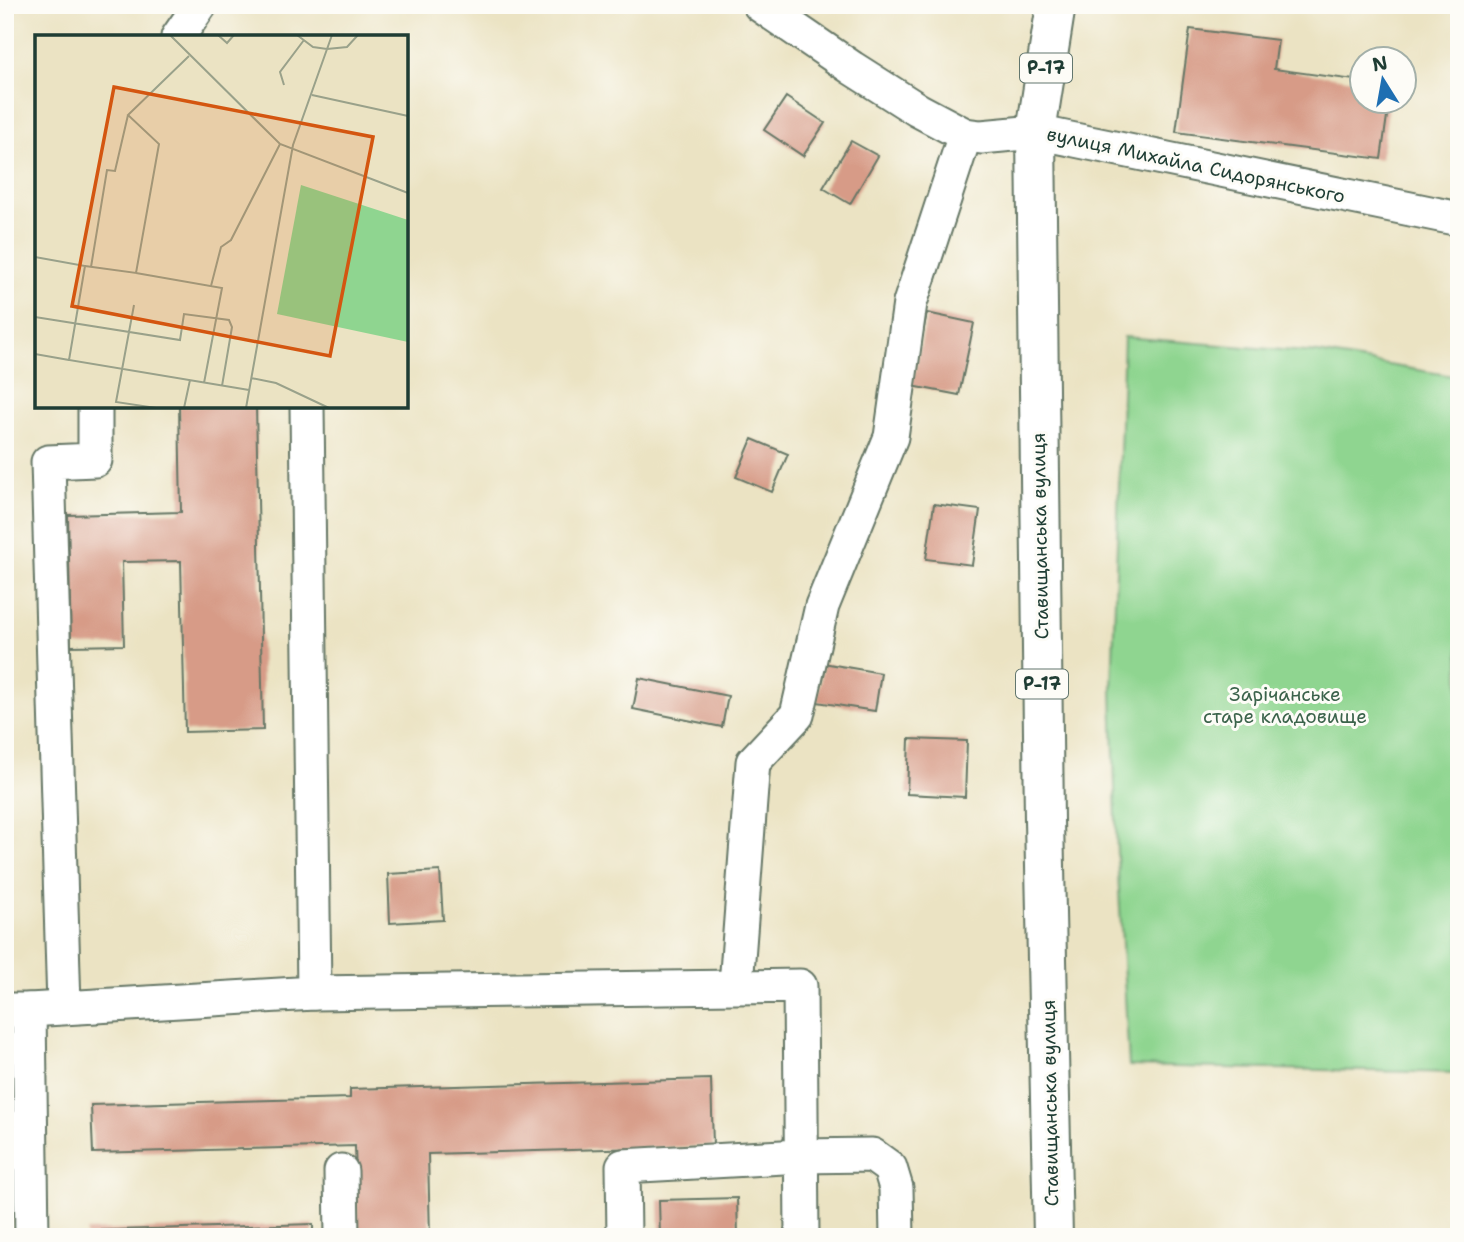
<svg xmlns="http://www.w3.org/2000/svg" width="1464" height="1242" font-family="'Shantell Sans',sans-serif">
  <rect width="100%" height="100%" fill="#fdfcf7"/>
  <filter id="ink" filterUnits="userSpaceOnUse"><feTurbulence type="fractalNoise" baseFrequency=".0143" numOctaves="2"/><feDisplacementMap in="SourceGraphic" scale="14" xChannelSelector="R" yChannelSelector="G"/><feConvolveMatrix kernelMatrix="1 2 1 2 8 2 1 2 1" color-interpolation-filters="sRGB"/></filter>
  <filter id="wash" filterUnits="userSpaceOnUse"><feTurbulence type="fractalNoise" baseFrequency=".00686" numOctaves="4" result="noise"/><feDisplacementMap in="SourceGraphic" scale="28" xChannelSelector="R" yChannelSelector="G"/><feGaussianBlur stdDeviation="1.57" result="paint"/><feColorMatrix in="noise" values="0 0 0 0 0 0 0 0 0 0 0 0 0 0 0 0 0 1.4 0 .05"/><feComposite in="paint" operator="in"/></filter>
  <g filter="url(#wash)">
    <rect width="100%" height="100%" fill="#ebe3c3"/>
    <polygon fill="#8fd590" stroke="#578962" stroke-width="2" points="1124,337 1318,353 1459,377 1459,1073 1129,1066 1117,855 1112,689"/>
    <g id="blocks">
      <g fill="#d79b87">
        <polygon points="1190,29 1278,40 1274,69 1362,81 1362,102 1389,102 1381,159 1176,132"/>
        <polygon points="786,97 825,123 803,156 764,130"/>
        <polygon points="851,141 878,156 850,204 823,188"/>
        <polygon points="927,313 974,323 959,395 912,386"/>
        <polygon points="179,406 256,406 263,730 185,732 181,561 122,562 124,645 71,646 68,515 181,512"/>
        <polygon points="752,439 788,454 772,492 736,477"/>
        <polygon points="934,504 980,510 972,565 926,559"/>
        <polygon points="823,663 881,673 875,711 817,702"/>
        <polygon points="639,678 728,696 722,727 633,709"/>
        <polygon points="909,739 967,741 965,797 907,794"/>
        <polygon points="440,871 443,920 390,923 388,874"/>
        <polygon points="711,1079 713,1146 428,1154 430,1237 358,1237 355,1146 93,1153 91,1105 350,1098 350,1089"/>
        <polygon points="737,1198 738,1237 660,1237 659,1200"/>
        <polygon points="313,1224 313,1237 86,1237 86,1231"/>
      </g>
    </g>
  </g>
  <g filter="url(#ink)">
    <use href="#blocks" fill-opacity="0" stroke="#676" stroke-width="2"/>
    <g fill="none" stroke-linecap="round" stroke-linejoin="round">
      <defs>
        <g id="minor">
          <polyline points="760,5 852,68 918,110 965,135 981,137 1036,132 1459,219"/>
          <polyline points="178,37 200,5"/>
          <polyline points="736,985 753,762 797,715 822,606 891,437 910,303 965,135"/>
          <polyline points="314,993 800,986 802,1237"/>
          <polyline points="64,1007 48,462 95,460 95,406"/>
          <polyline points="5,1010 29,1010 32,1237"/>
          <polyline points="29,1010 314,993 307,406"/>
          <polyline points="341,1171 342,1237"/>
          <polyline points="624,1237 623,1166 801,1156 872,1155 890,1168 896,1188 897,1237"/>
        </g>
        <polyline id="major" points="1053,1237 1044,820 1036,132 1056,5"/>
      </defs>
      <use href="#minor" stroke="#676" stroke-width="37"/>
      <use href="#major" stroke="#676" stroke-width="42"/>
      <use href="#minor" stroke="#fff" stroke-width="33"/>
      <use href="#major" stroke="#fff" stroke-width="38"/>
    </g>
  </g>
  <g text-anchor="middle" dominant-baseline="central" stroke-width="6" stroke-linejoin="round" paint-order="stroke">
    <g fill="#fdfcf7" stroke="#62766e" stroke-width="2">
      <rect x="1020" y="53.5" width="52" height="29" rx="5"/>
      <rect x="1016" y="669.5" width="52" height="29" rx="5"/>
    </g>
    <g font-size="18" font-weight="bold" fill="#1f3d34">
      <text x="1046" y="68">Р-17</text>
      <text x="1042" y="684">Р-17</text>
    </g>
    <g font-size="19" fill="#1f3d34" stroke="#fdfcf7">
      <text transform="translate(1196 165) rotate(12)">вулиця Михайла Сидорянського</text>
      <text transform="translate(1040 536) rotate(-91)">Ставищанська вулиця</text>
      <text transform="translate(1050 1103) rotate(-91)">Ставищанська вулиця</text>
    </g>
    <g font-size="19" fill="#3b634b" stroke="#fdfcf7">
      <text x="1285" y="694">Зарічанське<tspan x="1285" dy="22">старе кладовище</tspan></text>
    </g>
  </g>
  <g transform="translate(35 35)">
    <rect width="373" height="373" fill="#ebe3c3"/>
    <path d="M 266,150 L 373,185 L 373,307 L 242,279 Z" fill="#8fd590"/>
    <path fill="none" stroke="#99a18a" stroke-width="2" d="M 135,0 L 245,109 L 373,158M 183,0 L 192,8 L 199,0M 262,0 L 278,12 L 292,14 L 312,12 L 323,0M 249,50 L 245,37 L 269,5M 277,60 L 373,81M 0,222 L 50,231 L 34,325 L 214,355M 50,231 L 101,238 L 124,109 L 93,80 L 154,21M 56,232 L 72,135 L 80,136 L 93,80M 101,238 L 187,253 L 169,348M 176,251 L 186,212 L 196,205 L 245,109M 99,270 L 81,367 L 121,373M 0,282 L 145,305 L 149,279 L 194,285 L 197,292 L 187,351M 0,319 L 34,325M 216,343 L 241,348 L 294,373M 149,373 L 155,345M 211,373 L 258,110 L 297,0"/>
    <path fill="#d45610" fill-opacity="0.15" stroke="#d45610" stroke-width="3.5" d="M 79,52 L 338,102 L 295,321 L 37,271 Z"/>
    <rect width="373" height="373" fill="none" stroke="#1f3d34" stroke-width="3.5"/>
  </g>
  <rect width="1464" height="1242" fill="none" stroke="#fdfcf7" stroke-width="28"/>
  <g transform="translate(1383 80) rotate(349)"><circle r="33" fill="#fdfcf7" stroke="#a4b0a9" stroke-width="2"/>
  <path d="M0-5L12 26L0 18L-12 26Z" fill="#1f6fb2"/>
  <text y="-10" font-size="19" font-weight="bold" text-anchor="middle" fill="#1f3d34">N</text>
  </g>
</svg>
